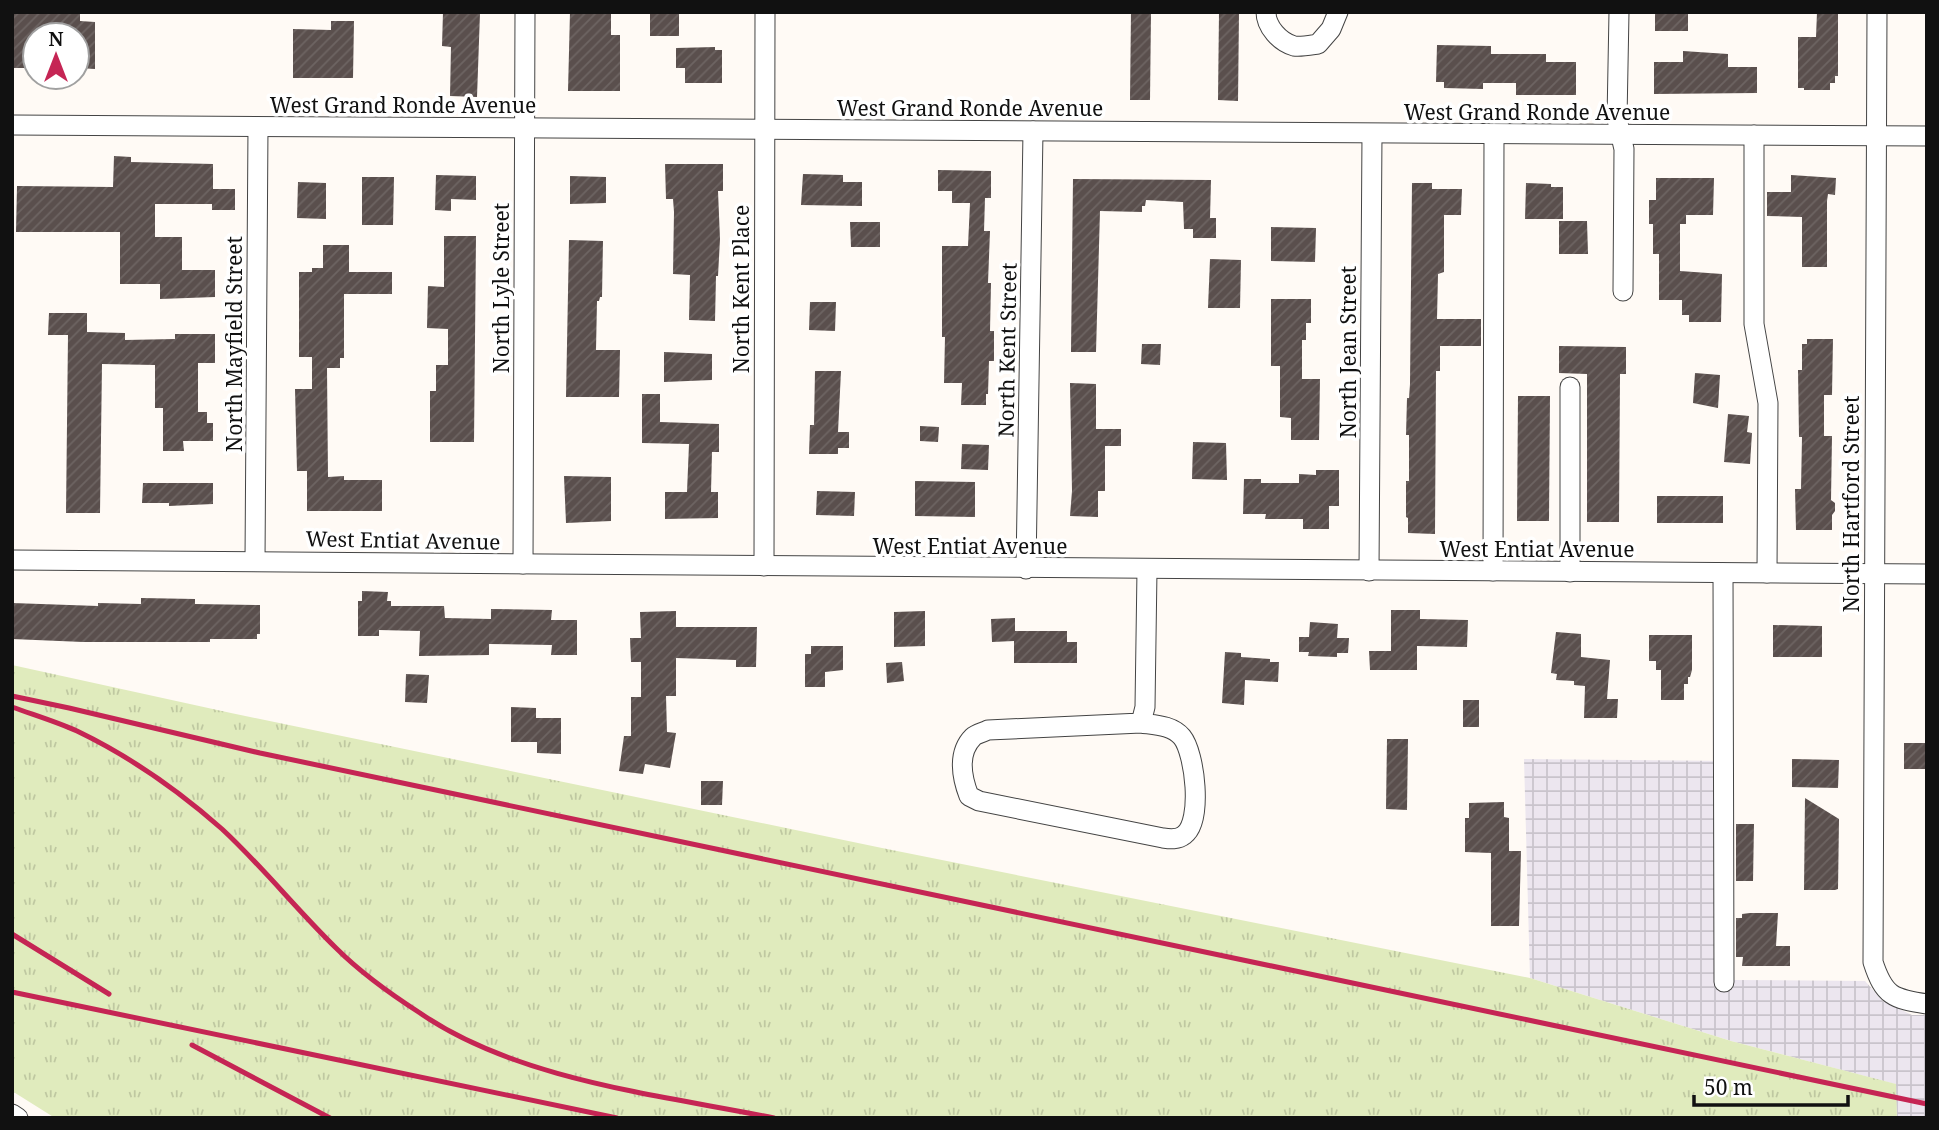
<svg xmlns="http://www.w3.org/2000/svg" width="1939" height="1130" font-family="'Noto Serif',serif">
  <defs>
    <pattern id="industrial-grid" width="8" height="8" patternUnits="userSpaceOnUse" patternTransform="scale(1.75)"><rect width="8" height="8" fill="#ece6ef"/><path d="M0 4h8M4 0v8" fill="none" stroke="#c9c4cc"/></pattern>
    <pattern id="grass-tufts" width="24" height="20" patternUnits="userSpaceOnUse" patternTransform="scale(1.75)"><rect width="24" height="20" fill="#e0ebbd"/><path d="M3 7l-1-3M5 7V3M7 7l1-3M15 17l-1-3M17 17v-4M19 17l1-3" fill="none" stroke="#bfc8a1"/></pattern>
    <pattern id="building-hatch" width="6" height="6" patternUnits="userSpaceOnUse" patternTransform="scale(1.75)"><rect width="6" height="6" fill="#5a4f4d"/><path d="M-1 1l2-2M0 6l6-6M5 7l2-2" fill="none" stroke="#6d6462"/></pattern>
  </defs>
  <rect width="100%" height="100%" fill="#fffaf5"/>
  <polygon fill="url(#industrial-grid)" points="1524,759 1733,761 1734,980 1865,981 1883,1001 1912,1015 1927,1015 1927,1118 1897,1118 1895,1084 1731,1041 1530,978"/>
  <polygon fill="url(#grass-tufts)" points="12,665 231,713 882,848 1530,978 1731,1041 1896,1084 1897,1118 55,1118 12,1091"/>
  <g fill="url(#building-hatch)">
    <polygon points="12,12 80,12 80,21 95,22 95,69 77,68 77,35 35,35 35,68 12,68"/>
    <polygon points="443,12 480,13 477,97 450,96 451,47 442,46"/>
    <polygon points="570,12 611,12 611,35 620,35 620,91 568,91"/>
    <rect x="650" y="12" width="29" height="24"/>
    <polygon points="1131,12 1151,12 1150,100 1130,100"/>
    <polygon points="1219,12 1239,12 1238,101 1218,100"/>
    <rect x="1655" y="12" width="33" height="19"/>
    <polygon points="1817,12 1838,12 1838,76 1835,76 1835,83 1830,83 1830,90 1804,90 1804,88 1798,88 1798,37 1816,37"/>
    <polygon points="331,21 354,21 353,78 293,78 293,29 331,30"/>
    <polygon points="1437,45 1491,46 1491,54 1546,54 1546,62 1576,62 1576,95 1516,95 1516,83 1483,83 1483,89 1444,88 1444,82 1436,82"/>
    <polygon points="715,47 715,50 722,50 722,83 685,83 685,68 676,68 676,48"/>
    <polygon points="1683,51 1728,54 1728,67 1757,67 1757,93 1654,94 1654,62 1683,62"/>
    <polygon points="114,156 131,157 131,162 213,164 213,189 235,189 235,210 212,210 212,204 155,204 155,237 182,237 182,270 215,270 215,297 160,299 160,284 120,284 120,232 16,232 17,186 113,187"/>
    <polygon points="665,164 723,164 723,191 718,191 720,239 718,276 716,276 715,321 689,320 690,275 673,274 674,212 673,199 666,199"/>
    <polygon points="938,170 991,171 991,198 985,198 984,231 990,231 988,283 991,283 990,331 994,331 994,361 989,361 988,394 986,394 986,405 961,405 962,383 944,383 945,337 942,337 942,246 968,246 970,203 952,203 952,191 938,191"/>
    <polygon points="803,174 843,175 843,182 862,182 862,206 801,205"/>
    <polygon points="436,175 476,176 476,200 451,199 451,211 435,210"/>
    <polygon points="1791,175 1836,178 1835,195 1828,194 1827,201 1827,267 1802,267 1802,217 1767,216 1767,192 1791,192"/>
    <polygon points="570,176 606,177 606,203 570,204"/>
    <polygon points="362,177 394,177 393,225 362,225"/>
    <polygon points="1656,178 1714,178 1713,215 1686,215 1686,224 1680,224 1680,271 1722,274 1721,322 1689,322 1689,315 1682,315 1682,300 1659,300 1659,254 1653,254 1653,224 1649,224 1649,200 1656,200"/>
    <polygon points="1073,179 1211,180 1210,218 1216,218 1216,238 1193,238 1193,229 1184,229 1183,202 1146,200 1145,206 1142,206 1142,212 1100,211 1096,352 1071,352"/>
    <polygon points="298,182 326,183 326,219 297,218"/>
    <polygon points="1412,183 1432,183 1432,189 1462,189 1461,215 1444,215 1444,272 1438,274 1437,319 1481,319 1481,346 1440,346 1440,371 1436,371 1435,534 1408,533 1408,518 1406,517 1406,481 1409,481 1409,435 1406,435 1407,398 1409,398 1410,384"/>
    <polygon points="1526,183 1551,184 1551,187 1563,187 1563,219 1525,219"/>
    <polygon points="1559,221 1587,221 1588,254 1559,254"/>
    <polygon points="850,222 880,222 880,247 851,247"/>
    <polygon points="1271,227 1316,228 1315,262 1271,261"/>
    <polygon points="444,236 476,236 474,442 430,442 430,391 436,391 436,365 448,365 448,329 427,328 428,286 444,287"/>
    <polygon points="569,240 603,241 602,297 600,297 599,301 597,301 596,350 620,350 619,397 566,397"/>
    <polygon points="323,245 349,245 349,272 392,272 392,294 344,294 344,358 340,358 340,368 327,368 328,477 344,476 344,480 382,480 382,511 307,511 307,471 297,471 295,389 312,389 312,357 299,357 299,272 312,272 312,268 323,268"/>
    <polygon points="1210,259 1241,260 1240,308 1208,308"/>
    <polygon points="1271,299 1311,299 1311,323 1306,323 1306,340 1302,340 1302,379 1320,379 1319,440 1291,440 1291,418 1280,417 1280,366 1271,366"/>
    <polygon points="810,302 836,302 835,331 809,330"/>
    <polygon points="49,313 87,313 87,332 125,333 125,340 175,339 175,334 215,334 215,363 198,363 198,412 207,412 207,423 213,423 213,441 183,441 184,451 163,451 163,408 155,408 155,365 102,364 100,513 66,513 68,335 48,335"/>
    <polygon points="1807,339 1833,339 1832,395 1824,395 1824,436 1832,436 1831,500 1835,503 1835,511 1832,515 1832,530 1796,530 1795,489 1801,489 1802,437 1799,437 1798,370 1802,370 1802,344 1807,344"/>
    <polygon points="1142,344 1161,344 1160,365 1141,364"/>
    <polygon points="1559,346 1626,347 1626,374 1620,374 1619,522 1587,522 1587,374 1559,373"/>
    <polygon points="664,352 712,354 712,380 664,382"/>
    <polygon points="815,371 841,371 838,432 849,432 849,448 838,448 838,454 809,454 810,425 814,425"/>
    <polygon points="1695,373 1720,375 1718,408 1693,403"/>
    <polygon points="1070,383 1096,384 1096,429 1121,429 1121,446 1105,446 1105,491 1098,491 1098,517 1070,516 1072,491"/>
    <polygon points="642,394 660,394 660,422 719,424 719,452 712,452 711,492 718,492 718,518 665,519 665,492 687,492 689,444 642,443"/>
    <polygon points="1518,396 1550,396 1549,521 1517,521"/>
    <polygon points="1728,414 1749,416 1747,432 1752,433 1750,464 1724,462"/>
    <polygon points="920,426 939,427 938,442 920,441"/>
    <polygon points="1193,442 1226,443 1227,480 1192,479"/>
    <polygon points="962,444 989,445 988,470 961,469"/>
    <polygon points="1316,470 1339,470 1339,506 1329,506 1329,529 1303,529 1303,519 1265,519 1266,514 1243,514 1244,479 1261,479 1261,483 1299,483 1299,474 1316,475"/>
    <polygon points="564,476 611,477 611,521 566,523"/>
    <polygon points="915,481 975,482 975,517 915,516"/>
    <polygon points="143,483 213,483 213,504 169,506 169,503 142,503"/>
    <polygon points="817,491 855,492 854,516 816,515"/>
    <rect x="1657" y="496" width="66" height="27"/>
    <polygon points="362,591 388,592 387,601 391,601 391,606 444,606 445,618 491,619 491,609 552,610 551,620 577,620 577,655 551,655 552,645 489,644 489,655 419,656 420,631 379,630 379,636 358,636 358,601 362,601"/>
    <polygon points="141,598 195,599 195,604 260,605 260,634 257,634 257,639 210,639 210,642 83,642 12,639 12,603 98,606 98,603 141,604"/>
    <polygon points="1391,610 1420,610 1420,619 1468,620 1467,647 1417,646 1417,670 1370,670 1369,651 1391,651"/>
    <polygon points="676,611 676,627 757,627 756,667 736,667 736,660 676,658 676,696 666,696 667,732 676,733 670,768 645,764 643,774 619,771 624,736 631,736 631,697 641,697 641,662 631,662 630,638 641,638 640,612"/>
    <polygon points="925,611 925,646 894,647 894,612"/>
    <polygon points="1015,618 1015,631 1067,631 1067,642 1077,642 1077,663 1014,663 1014,641 992,642 991,619"/>
    <polygon points="1310,622 1338,624 1337,638 1349,638 1348,653 1337,653 1337,657 1308,656 1309,652 1299,652 1299,637 1309,637"/>
    <polygon points="1773,625 1822,626 1822,657 1773,657"/>
    <polygon points="1556,632 1581,634 1581,657 1610,660 1607,699 1618,699 1617,718 1584,718 1585,686 1574,685 1574,681 1556,680 1557,674 1551,673"/>
    <polygon points="1649,635 1692,635 1692,670 1690,677 1688,677 1688,684 1684,684 1684,700 1661,700 1661,670 1656,670 1656,661 1649,661"/>
    <polygon points="811,646 843,646 843,670 825,672 825,687 805,687 805,654 811,654"/>
    <polygon points="1225,652 1241,653 1241,657 1270,659 1270,662 1279,662 1278,682 1245,680 1244,705 1222,703"/>
    <polygon points="902,662 904,681 887,683 886,663"/>
    <polygon points="406,674 429,675 427,703 405,702"/>
    <rect x="1463" y="700" width="16" height="27"/>
    <polygon points="511,707 536,708 536,718 561,718 561,754 537,753 537,742 511,742"/>
    <polygon points="1387,739 1408,739 1407,810 1386,809"/>
    <rect x="1904" y="743" width="23" height="26"/>
    <polygon points="1792,759 1839,760 1838,788 1792,787"/>
    <polygon points="701,781 723,781 722,805 701,805"/>
    <polygon points="1805,798 1839,819 1838,889 1835,890 1804,890"/>
    <polygon points="1504,802 1504,817 1509,818 1509,851 1521,851 1519,926 1491,926 1491,853 1465,852 1465,818 1469,818 1469,803"/>
    <polygon points="1736,824 1754,824 1753,881 1736,881"/>
    <polygon points="1750,913 1778,913 1776,946 1790,946 1790,966 1742,966 1743,957 1736,957 1736,918 1742,918 1742,914"/>
  </g>
  <g fill="none" stroke-linecap="round" stroke-linejoin="round">
    <defs>
      <g id="minor">
        <path d="M 1266,12 C 1266,27 1280,42 1294,46 C 1301,47 1311,45 1318,44 L 1331,29 L 1338,12"/>
        <polyline points="1619,12 1617,119 1624,149 1623,291"/>
        <path d="M 1877,12 L 1873,962 C 1884,996 1893,999 1927,1004"/>
        <polyline points="12,125 1927,136"/>
        <polyline points="1754,135 1754,324 1768,403 1767,573"/>
        <polyline points="1570,387 1570,572"/>
        <polyline points="12,560 1927,574"/>
        <polyline points="255,561 258,127"/>
        <polyline points="523,564 525,12"/>
        <polyline points="764,566 765,12"/>
        <polyline points="1026,569 1033,131"/>
        <polyline points="1369,571 1372,134"/>
        <polyline points="1493,571 1494,134"/>
        <polyline points="1723,573 1724,982"/>
        <path d="M 1141,723 C 1155,725 1172,725 1182,737 C 1195,753 1203,821 1184,835 C 1178,840 1170,839 1163,838 L 979,801 L 969,796 C 962,778 957,753 973,737 C 976,734 984,732 988,730 L 1141,723 L 1145,707 L 1147,570"/>
        <polyline points="12,1114 18,1118"/>
      </g>
    </defs>
    <use href="#minor" stroke="#444" stroke-width="21"/>
    <use href="#minor" stroke="#fff" stroke-width="19"/>
    <g stroke="#c52554" stroke-width="5">
      <polyline points="12,696 69,708 260,753 1927,1104"/>
      <path d="M 12,707 C 34,715 57,722 77,731 C 129,756 179,791 222,829 C 262,866 297,910 336,948 C 359,971 392,995 420,1013 C 517,1080 660,1095 774,1118"/>
      <polyline points="12,934 109,994"/>
      <polyline points="12,992 617,1118"/>
      <polyline points="192,1045 330,1118"/>
    </g>
  </g>
  <g text-anchor="middle" dominant-baseline="central" stroke-width="7" stroke-linejoin="round" paint-order="stroke">
    <g font-size="21" fill="#111" stroke="#fff">
      <text x="403" y="105">West Grand Ronde Avenue</text>
      <text x="970" y="108">West Grand Ronde Avenue</text>
      <text x="1537" y="112">West Grand Ronde Avenue</text>
      <text transform="translate(501 288) rotate(-90)">North Lyle Street</text>
      <text transform="translate(741 289) rotate(-90)">North Kent Place</text>
      <text transform="translate(234 344) rotate(-90)">North Mayfield Street</text>
      <text transform="translate(1007 350) rotate(-89)">North Kent Street</text>
      <text transform="translate(1348 352) rotate(-90)">North Jean Street</text>
      <text transform="translate(1851 504) rotate(-90)">North Hartford Street</text>
      <text transform="translate(403 540) rotate(1)">West Entiat Avenue</text>
      <text x="970" y="546">West Entiat Avenue</text>
      <text x="1537" y="549">West Entiat Avenue</text>
    </g>
  </g>
  <rect width="1939" height="1130" fill="none" stroke="#111111" stroke-width="28"/>
  <g transform="translate(56 56)"><circle r="33" fill="#ffffff" stroke="#a0a0a0" stroke-width="2"/>
  <path d="M0-5L12 26L0 18L-12 26Z" fill="#c52554"/>
  <text y="-10" font-size="19" font-weight="bold" text-anchor="middle" fill="#111111">N</text>
  </g>
  <path d="M1694 1095v10h154v-10" fill="none" stroke="#111111" stroke-width="3.5"/>
  <text x="1704" y="1095" font-size="21" fill="#111111" stroke="#ffffff" stroke-width="5" paint-order="stroke">50 m</text>
</svg>
